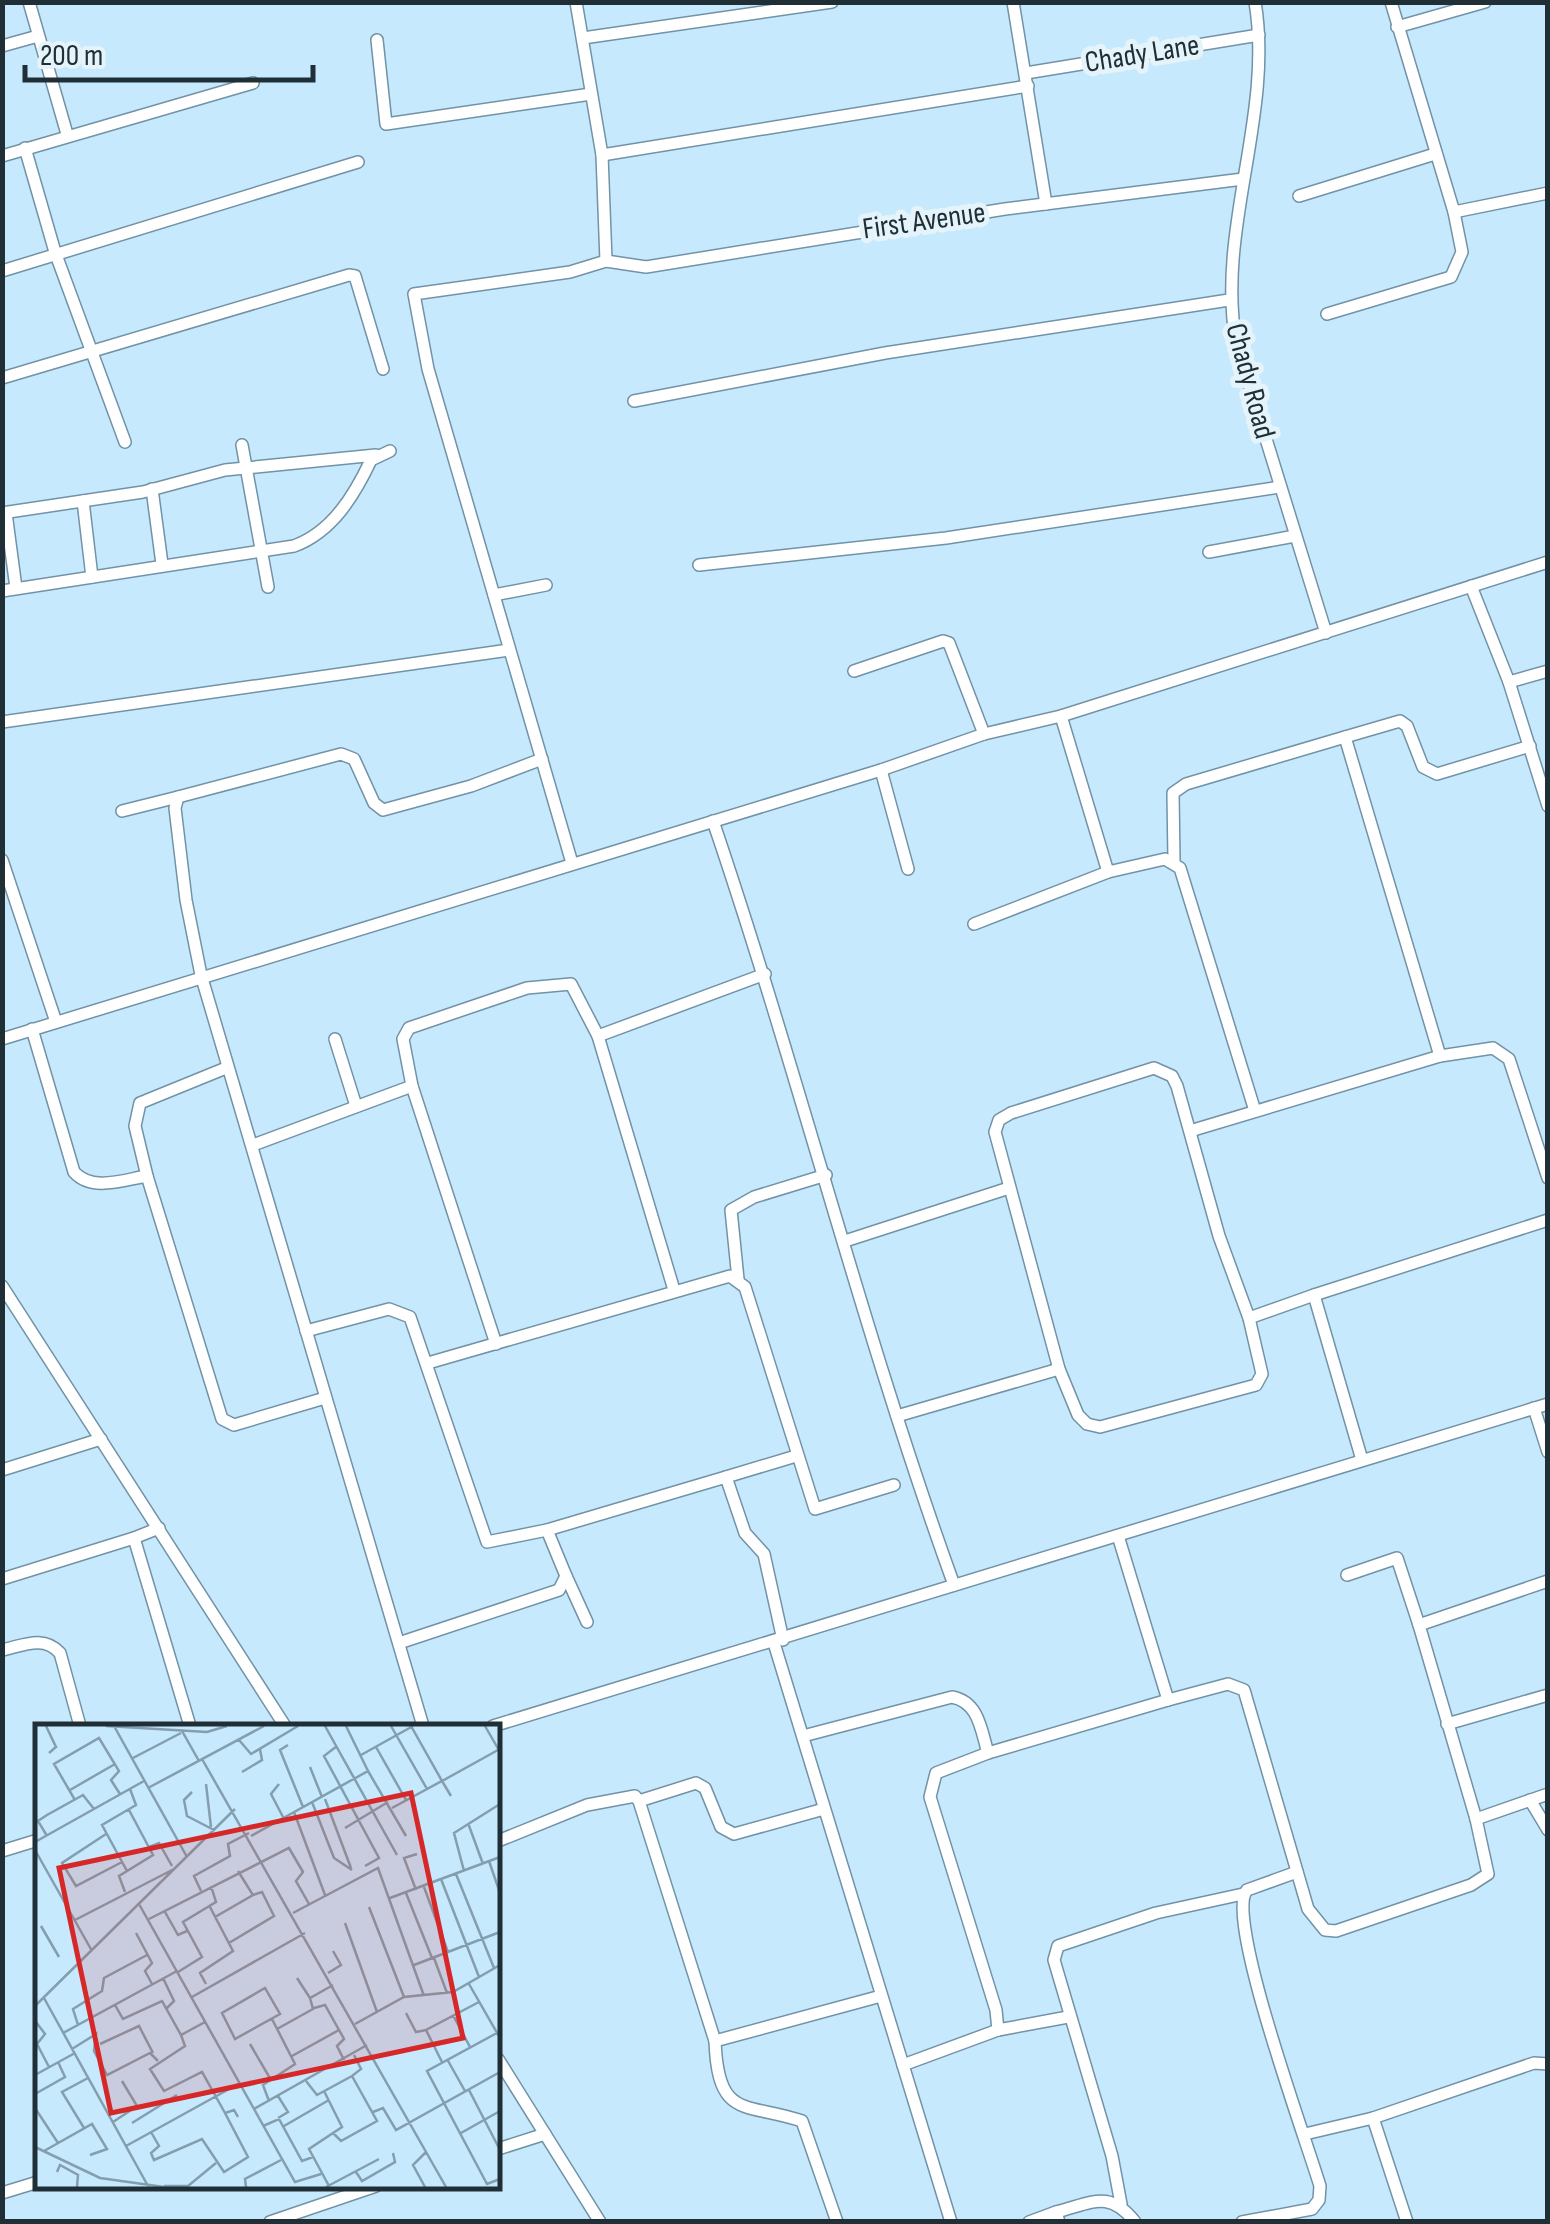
<svg xmlns="http://www.w3.org/2000/svg" width="1550" height="2224" font-family="'Sofia Sans Condensed',sans-serif">
  <rect width="100%" height="100%" fill="#c6e9fe"/>
  <g fill="none" stroke-linecap="round" stroke-linejoin="round">
    <defs>
      <g id="street">
        <polyline points="29,2 67,134"/>
        <polyline points="576,2 602,155 606,261"/>
        <polyline points="1013,2 1046,204"/>
        <path d="M 1255,2 C 1274,115 1216,229 1236,342 L 1326,633"/>
        <polyline points="1391,2 1454,212 1548,193"/>
        <polyline points="1397,27 1485,2"/>
        <polyline points="583,38 832,2"/>
        <polyline points="377,40 386,124 591,94"/>
        <polyline points="2,46 38,36"/>
        <polyline points="1026,73 1259,35"/>
        <polyline points="25,148 55,252 125,442"/>
        <polyline points="602,155 1028,86"/>
        <polyline points="2,156 253,83"/>
        <polyline points="1299,196 1435,154"/>
        <polyline points="2,271 358,162"/>
        <polyline points="1327,314 1451,277 1462,252 1454,212"/>
        <polyline points="2,378 349,275 355,276 383,369"/>
        <polyline points="634,401 885,353 1229,300"/>
        <polyline points="242,445 268,587"/>
        <polyline points="152,489 162,564"/>
        <polyline points="83,501 92,577"/>
        <polyline points="2,513 143,492 225,470 376,455"/>
        <polyline points="6,513 16,588"/>
        <polyline points="1209,552 1295,536"/>
        <polyline points="699,565 946,538 1280,487"/>
        <polyline points="1471,586 1509,682 1548,806"/>
        <path d="M 2,591 L 294,546 C 332,532 354,496 371,460 L 390,451"/>
        <polyline points="494,595 546,585"/>
        <polyline points="854,671 943,641 949,643 984,734"/>
        <polyline points="1509,682 1548,671"/>
        <polyline points="2,722 509,650"/>
        <polyline points="881,770 908,869"/>
        <polyline points="122,811 178,797"/>
        <path d="M 713,821 C 799,1074 863,1334 954,1585"/>
        <polyline points="2,860 56,1022"/>
        <polyline points="1174,861 1173,793 1186,784 1345,737"/>
        <polyline points="572,863 428,369 414,294 570,272 606,261 646,267 1005,209 1243,179"/>
        <polyline points="1108,872 1165,859 1180,868 1255,1111"/>
        <polyline points="974,924 1108,872 1061,716"/>
        <path d="M 32,1029 L 74,1172 C 92,1192 123,1180 147,1176 L 222,1419 L 234,1425 L 325,1398"/>
        <polyline points="598,1036 765,974"/>
        <polyline points="2,1039 881,770 984,734 1061,716 1548,562"/>
        <polyline points="335,1039 356,1106"/>
        <polyline points="1440,1056 1345,737 1400,721 1407,726 1423,767 1437,774 1530,746"/>
        <polygon points="1154,1068 1172,1076 1177,1086 1219,1236 1249,1318 1262,1374 1256,1385 1100,1427 1087,1424 1078,1415 1059,1369 995,1132 999,1120 1011,1113"/>
        <polyline points="412,1086 403,1039 409,1028 527,988 571,984 598,1036 674,1290"/>
        <polyline points="1190,1131 1440,1056 1493,1048 1509,1059 1548,1178"/>
        <polyline points="253,1145 412,1086 496,1344"/>
        <polyline points="147,1176 135,1126 140,1103 226,1068"/>
        <polyline points="845,1241 1009,1188"/>
        <polyline points="738,1279 731,1210 754,1197 826,1175"/>
        <polyline points="2,1286 285,1726"/>
        <polyline points="1314,1295 1548,1220"/>
        <polyline points="1249,1318 1314,1295 1362,1460"/>
        <polyline points="306,1331 389,1309 410,1317 487,1542 547,1530 726,1477 745,1533 764,1554 783,1640"/>
        <polyline points="428,1363 730,1276 745,1287 815,1509 894,1485"/>
        <polyline points="1534,1408 1548,1452"/>
        <polyline points="897,1416 1059,1369"/>
        <polyline points="2,1470 101,1439"/>
        <polyline points="726,1477 796,1456"/>
        <polyline points="159,1528 134,1538 190,1726"/>
        <polyline points="1347,1575 1397,1558 1419,1625"/>
        <polyline points="566,1576 587,1622"/>
        <polyline points="2,1579 134,1538"/>
        <polyline points="402,1642 559,1590 566,1576 547,1530"/>
        <polyline points="774,1643 951,2222"/>
        <path d="M 2,1650 C 24,1645 44,1635 60,1653 L 80,1726"/>
        <polyline points="1168,1700 1228,1684 1244,1690 1308,1909 1325,1930 1336,1931 1471,1885 1488,1874 1476,1819 1419,1625 1548,1581"/>
        <polyline points="1447,1724 1548,1695"/>
        <polyline points="423,1726 201,975 186,900 175,808 178,797 341,754 354,759 374,803 383,810 471,786 542,759"/>
        <polyline points="493,1726 1548,1404"/>
        <path d="M 803,1736 L 952,1697 C 979,1702 981,1730 988,1753"/>
        <polyline points="1530,1800 1548,1830"/>
        <path d="M 639,1801 L 715,2041 C 718,2120 745,2102 802,2121 L 837,2222"/>
        <polyline points="1476,1819 1548,1794"/>
        <polyline points="498,1841 587,1805 635,1796 639,1801 696,1783 705,1788 721,1827 734,1834 824,1809"/>
        <polyline points="2,1851 38,1840"/>
        <polyline points="998,2030 1068,2017"/>
        <polyline points="715,2041 881,1996"/>
        <polyline points="498,2059 600,2222"/>
        <polyline points="903,2065 998,2030 996,2010 930,1797 936,1773 988,1753 1168,1700 1119,1539"/>
        <polyline points="1373,2118 1534,2063 1548,2064"/>
        <polyline points="1305,2134 1373,2118 1407,2222"/>
        <polyline points="498,2149 545,2134"/>
        <polyline points="2,2193 38,2182"/>
        <polyline points="1121,2204 1112,2156 1054,1960 1058,1946 1156,1913 1243,1894"/>
        <polyline points="270,2222 376,2186"/>
        <polyline points="1029,2222 1056,2212"/>
        <path d="M 1059,2222 L 1056,2212 C 1092,2203 1109,2189 1135,2222"/>
        <path d="M 1242,2222 L 1312,2209 L 1319,2200 L 1320,2186 C 1307,2142 1224,1916 1247,1890 L 1297,1872"/>
      </g>
    </defs>
    <use href="#street" stroke="#7292a6" stroke-width="14"/>
    <use href="#street" stroke="#fff" stroke-width="11"/>
  </g>
  <g text-anchor="middle" dominant-baseline="central" stroke-width="10" stroke-linejoin="round" paint-order="stroke">
    <g font-size="30" fill="#202e36" stroke="#e5f3fb">
      <text transform="translate(1142 54) rotate(-9)">Chady Lane</text>
      <text transform="translate(924 221) rotate(-8)">First Avenue</text>
      <text transform="translate(1250 381) rotate(75)">Chady Road</text>
    </g>
  </g>
  <g transform="translate(35 1724)">
    <rect width="465" height="465" fill="#c6e9fe"/>
    <path fill="none" stroke="#849eae" stroke-width="2.5" d="M 11,2 L 21,23 L 14,29M 71,2 L 172,8 L 192,2M 79,2 L 152,133M 290,2 L 362,131M 356,2 L 392,65M 376,2 L 407,57 L 463,26M 450,2 L 465,28M 147,7 L 164,37M 204,16 L 216,30 L 263,2M 253,21 L 245,26 L 268,83M 302,22 L 289,32 L 344,134 L 330,142M 341,23 L 371,76M 326,31 L 378,2M 96,35 L 146,9M 167,35 L 411,463M 275,43 L 287,73M 333,47 L 371,112M 207,48 L 227,36 L 225,25M 171,60 L 176,103M 244,60 L 236,70 L 248,93M 113,64 L 229,2M 35,66 L 80,40M 157,68 L 149,76 L 152,92 L 179,106M 290,75 L 316,144M 40,76 L 19,40 L 64,14 L 84,47 L 76,56 L 85,70M 277,78 L 299,134 L 317,146M 357,84 L 407,57 L 416,72M 259,88 L 290,171M 433,99 L 448,140M 310,104 L 353,78M 71,110 L 27,139 L 41,162 L 87,138M 12,112 L 3,97 L 12,91 L 48,71 L 59,85M 216,112 L 333,47 L 311,2M 0,118 L 109,57M 114,123 L 124,119 L 137,142M 0,126 L 57,227M 454,137 L 465,169M 92,147 L 67,101 L 101,81 L 95,65M 429,147 L 419,109 L 465,80M 421,150 L 459,244M 406,155 L 444,253M 389,163 L 413,228M 381,166 L 369,134 L 382,130M 166,167 L 159,152 L 195,132 L 193,120 L 214,109M 90,168 L 84,152 L 118,131 L 94,86M 371,169 L 397,234M 355,174 L 465,133M 104,180 L 260,458 L 286,450M 334,183 L 369,273M 130,188 L 143,211 L 152,207M 258,189 L 343,144 L 389,272M 180,193 L 218,171 L 203,147M 114,195 L 254,124 L 268,148 L 261,157 L 274,180M 40,196 L 139,145M 310,199 L 342,288M 6,202 L 24,233M 101,209 L 117,239 L 110,247 L 117,260M 194,219 L 239,192 L 227,168 L 218,171M 399,234 L 412,269M 379,241 L 465,208M 143,248 L 167,233 L 148,198 L 181,178 L 176,162M 293,249 L 306,241 L 298,227M 128,254 L 139,277 L 132,284M 262,254 L 275,274 L 298,261M 171,260 L 165,249 L 198,227 L 175,183M 434,260 L 465,314M 230,264 L 245,290 L 200,315 L 187,289 ZM 157,273 L 270,209M 9,274 L 113,462M 80,281 L 88,295 L 127,277 L 146,311 L 170,298M 0,282 L 200,85M 279,284 L 290,281 L 304,306M 371,289 L 381,308 L 391,306M 418,291 L 435,323M 1,298 L 10,310 L 2,320 L 14,343M 320,300 L 369,273 L 418,268 L 465,241M 43,301 L 38,285 L 67,267 L 69,254 L 112,231M 242,305 L 278,285 L 275,274M 28,309 L 142,247M 462,309 L 392,347 L 452,460 L 465,455M 146,311 L 150,322 L 115,345 L 129,367 L 167,348 L 190,389M 65,320 L 104,302 L 118,329M 215,320 L 236,356M 37,325 L 61,310 L 59,327 L 72,351 L 115,329 L 123,337M 257,332 L 304,306 L 309,315 L 302,322 L 309,336M 412,335 L 430,367M 407,338 L 391,306 L 444,278M 0,351 L 40,329M 271,357 L 282,371 L 317,352 L 326,345 L 319,331M 434,366 L 465,426M 289,367 L 307,403 L 274,425 L 294,462M 0,370 L 30,353 L 23,338M 234,377 L 228,361 L 260,340 L 237,295M 0,384 L 23,419M 219,385 L 332,321M 338,388 L 348,384 L 361,406 L 465,348M 243,394 L 253,388 L 243,372M 78,398 L 102,382 L 87,357M 97,399 L 142,371M 228,402 L 244,395 L 267,437 L 278,433M 249,402 L 294,376M 49,404 L 27,368 L 53,354M 116,408 L 124,422 L 116,429 L 119,436 L 167,415 L 189,448 L 213,433 L 190,389 L 199,386 L 203,393M 298,409 L 306,417 L 342,397 L 317,352M 426,409 L 465,387M 91,422 L 205,359M 0,423 L 65,454 L 129,463M 9,427 L 57,400 L 72,425 L 55,431M 22,448 L 25,441 L 43,451 L 42,463M 321,448 L 327,457 L 360,438 L 358,429M 129,462 L 153,462 L 181,439M 211,463 L 210,455 L 246,436M 291,463 L 344,435M 390,463 L 378,441 L 391,428"/>
    <path fill="#d62828" fill-opacity="0.15" stroke="#d62828" stroke-width="5" d="M 376,69 L 428,314 L 76,389 L 24,144 Z"/>
    <rect width="465" height="465" fill="none" stroke="#202e36" stroke-width="5"/>
  </g>
  <rect width="1550" height="2224" fill="none" stroke="#202e36" stroke-width="10"/>
  <path d="M25 65v15h288v-15" fill="none" stroke="#202e36" stroke-width="5"/>
  <text x="40" y="65" font-size="30" fill="#202e36" stroke="#e5f3fb" stroke-width="8" paint-order="stroke">200 m</text>
</svg>
